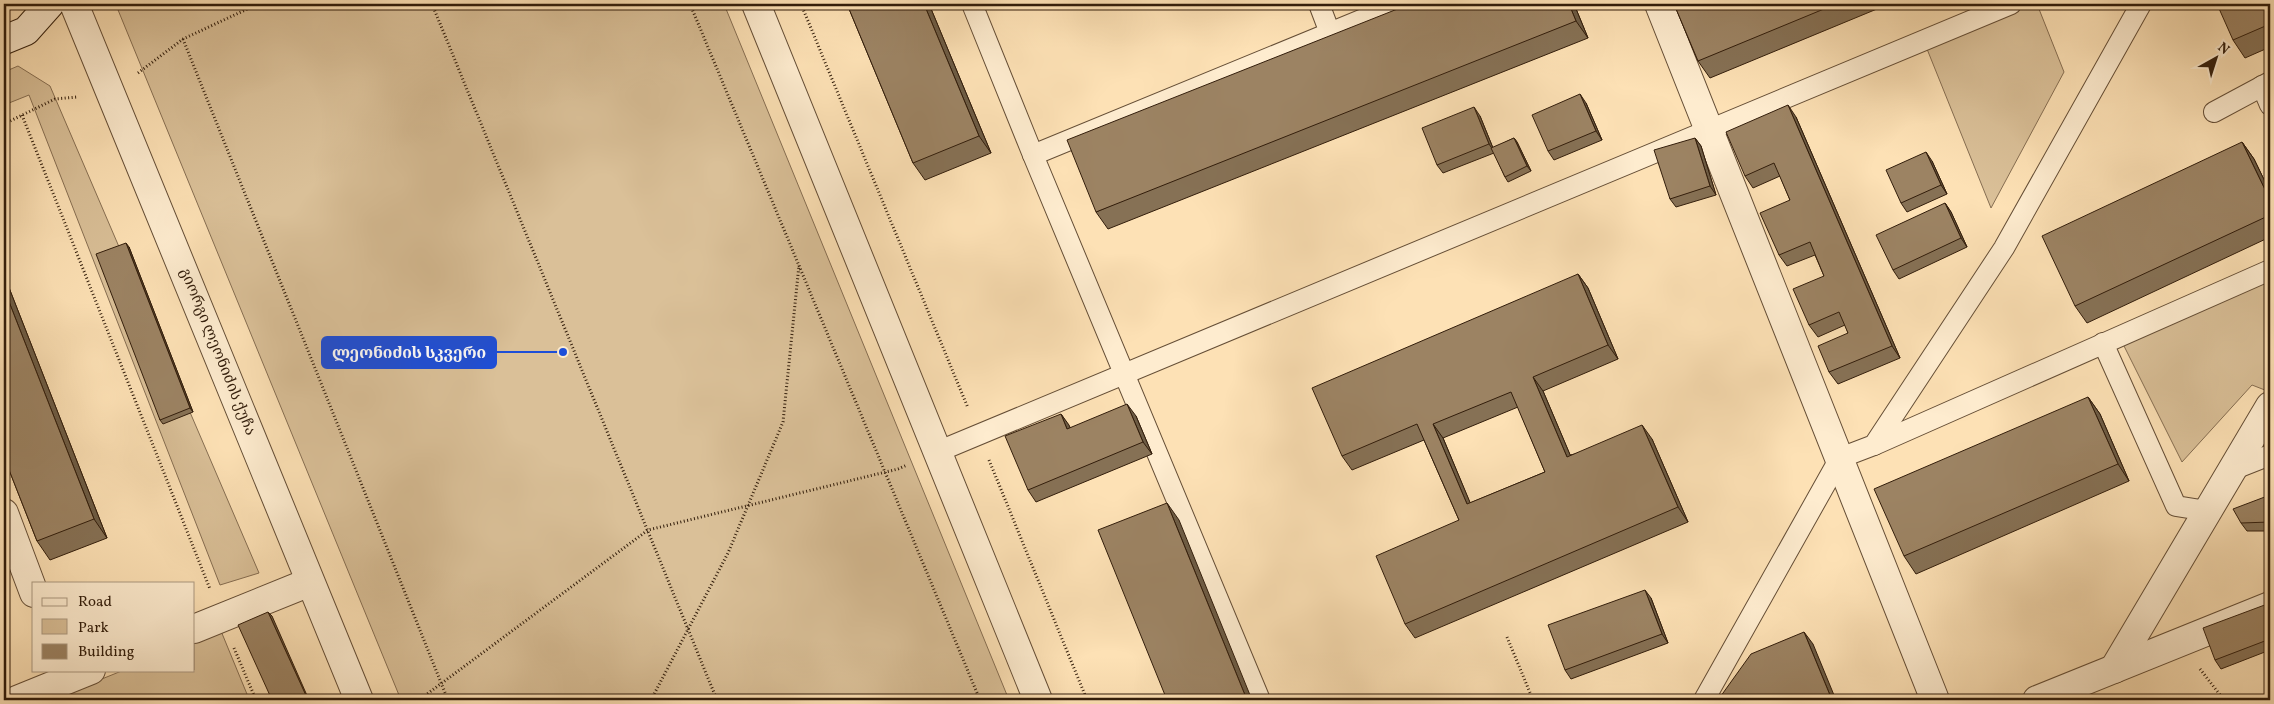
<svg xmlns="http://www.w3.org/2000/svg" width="2274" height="704" font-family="Vollkorn,'Noto Serif Georgian',serif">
  <rect width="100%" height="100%" fill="#fde1b5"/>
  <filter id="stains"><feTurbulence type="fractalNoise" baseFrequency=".004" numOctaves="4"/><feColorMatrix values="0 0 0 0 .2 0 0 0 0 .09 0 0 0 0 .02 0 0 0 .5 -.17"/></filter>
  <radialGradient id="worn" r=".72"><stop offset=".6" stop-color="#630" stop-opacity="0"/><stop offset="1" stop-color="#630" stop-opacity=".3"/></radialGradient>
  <g fill="#dac098" stroke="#866e52">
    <polygon points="118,4 724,4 1009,700 401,700 116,5"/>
    <polygon points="2033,4 2037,4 2064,72 1991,208 1927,49"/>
    <polygon points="18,66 50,86 259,573 220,585 29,95 4,105 4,72"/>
    <polygon points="2270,280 2270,392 2252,385 2182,462 2123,344"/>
    <polygon points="221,631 249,699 244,700 50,700 124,670 194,670 194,642"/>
  </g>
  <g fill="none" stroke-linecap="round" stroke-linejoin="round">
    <defs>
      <g id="service">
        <polyline points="972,4 1033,155 1260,700"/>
        <polyline points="1319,4 1330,33"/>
        <polyline points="2262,86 2270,105"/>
        <polyline points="2214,112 2270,82"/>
        <polyline points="1033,155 1400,4"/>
        <polyline points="2103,343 2176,506 2207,511"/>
        <polyline points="1874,445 2270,270"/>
        <polyline points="937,452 2011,4"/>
        <polyline points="2232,470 2270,455"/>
        <polyline points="1704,700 1840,458 1874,445 2004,248 2141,4"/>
      </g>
      <g id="minor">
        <polyline points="756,4 1038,700"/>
        <polyline points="1659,4 1935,700"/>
        <polyline points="4,513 34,593"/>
        <polyline points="194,629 310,582"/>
        <polyline points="2114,669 2270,406"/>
        <polyline points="17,700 91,670"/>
        <polyline points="2037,700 2270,606"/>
      </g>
      <polyline id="tertiary" points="74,4 359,700"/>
      <polyline id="secondary" points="4,40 26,31 50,4"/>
    </defs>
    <use href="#service" stroke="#654e36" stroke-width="22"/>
    <use href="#minor" stroke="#654e36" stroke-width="30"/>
    <use href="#tertiary" stroke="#654e36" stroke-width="30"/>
    <use href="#secondary" stroke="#321d0b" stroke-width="30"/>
    <g stroke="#321d0b" stroke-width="3" stroke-dasharray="1 2.5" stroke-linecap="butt">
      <polyline points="432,4 717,700"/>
      <polyline points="690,4 980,700"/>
      <polyline points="801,4 968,408"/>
      <polyline points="183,39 448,700"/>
      <polyline points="138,73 183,39 258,4"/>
      <polyline points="22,115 210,589"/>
      <polyline points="4,124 55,99 77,97"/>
      <polyline points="989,460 1087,700"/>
      <polyline points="1507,637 1533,700"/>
      <polyline points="234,648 256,700"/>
      <polyline points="2200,669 2224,700"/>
      <polyline points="419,700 648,530 898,469 907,465"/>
      <polyline points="651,700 728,553 783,422 799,265"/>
    </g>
    <use href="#service" stroke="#feeccf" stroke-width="20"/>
    <use href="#minor" stroke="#feeccf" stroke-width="28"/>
    <use href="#tertiary" stroke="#feeccf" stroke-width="28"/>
    <use href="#secondary" stroke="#feeccf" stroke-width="28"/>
  </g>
  <g fill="#867155" stroke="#321d0b" fill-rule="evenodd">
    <polygon points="847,4 929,4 991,153 925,180 913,163"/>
    <polygon points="1574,4 1588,38 1108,229 1096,212"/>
    <polygon points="1674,4 1889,4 1710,78 1698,61"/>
    <polygon points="2270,4 2270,47 2245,58 2233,40"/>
    <polygon points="1586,103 1602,140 1554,160 1548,151"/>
    <polygon points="1480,116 1493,148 1514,138 1517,142 1531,171 1508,182 1505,177 1494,153 1443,173 1437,165"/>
    <polygon points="1796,117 1900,358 1838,384 1829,372 1848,333 1845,325 1818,337 1809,325 1824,276 1815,255 1787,266 1779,255 1790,200 1780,176 1753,188 1745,176"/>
    <polygon points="1695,138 1701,146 1716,195 1676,207 1670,199"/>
    <polygon points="2242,142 2254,159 2270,192 2270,237 2087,323 2075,306"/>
    <polygon points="1932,161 1947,194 1907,212 1901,203"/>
    <polygon points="1945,203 1951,212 1967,247 1899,279 1893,270"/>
    <polygon points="129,247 193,412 163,424 160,420"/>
    <path d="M 1578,274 L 1588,288 L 1618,359 L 1543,391 L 1570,455 L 1652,439 L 1688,522 L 1415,638 L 1405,624 L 1459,520 L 1424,440 L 1352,470 L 1342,456 ZM 1518,407 L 1545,472 L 1470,503 L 1443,438 Z"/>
    <polygon points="4,275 107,538 50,560 37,541 4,457"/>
    <polygon points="2088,397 2100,414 2129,481 1916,574 1904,556"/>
    <polygon points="1061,414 1070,428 1136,416 1152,454 1036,502 1028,490"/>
    <polygon points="2270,495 2270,531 2247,531 2241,523"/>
    <polygon points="1651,598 1668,643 1571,679 1565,670"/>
    <polygon points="2270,603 2270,650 2221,669 2215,660"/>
  </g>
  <g fill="#6d5c45" stroke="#321d0b">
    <polygon points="924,4 929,4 991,153 979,136"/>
    <polygon points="1569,4 1574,4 1588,38 1576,21"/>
    <polygon points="1580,94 1586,103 1602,140 1596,131"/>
    <polygon points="1788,105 1796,117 1900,358 1892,346"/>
    <polygon points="1474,107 1480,116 1495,153 1489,144"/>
    <polygon points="1514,138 1517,142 1531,171 1527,166"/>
    <polygon points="1695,138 1701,146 1716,195 1710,186"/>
    <polygon points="2242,142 2254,159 2270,192 2270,200"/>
    <polygon points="1926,152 1932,161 1947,194 1941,185"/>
    <polygon points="1945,203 1951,212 1967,247 1961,238"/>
    <polygon points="126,243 129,247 193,412 190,408"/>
    <polygon points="1578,274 1588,288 1618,359 1608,345"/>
    <polygon points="4,275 107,538 94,519 4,289"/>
    <polygon points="1533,377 1543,391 1577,471 1567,457"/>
    <polygon points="2088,397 2100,414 2129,481 2118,464"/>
    <polygon points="1127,404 1136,416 1152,454 1143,442"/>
    <polygon points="1061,414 1069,425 1076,441 1067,429"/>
    <polygon points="1433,424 1443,438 1477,519 1467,504"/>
    <polygon points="1642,425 1652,439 1688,522 1678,507"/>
    <polygon points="1167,503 1179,520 1252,700 1247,700"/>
    <polygon points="1645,590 1651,598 1668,643 1662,634"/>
    <polygon points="268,612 272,616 309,700 308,700"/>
    <polygon points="1804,632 1813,644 1836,700 1832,700"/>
  </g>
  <g fill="#9c8363" stroke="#321d0b" fill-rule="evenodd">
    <polygon points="847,4 924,4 979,136 913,163"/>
    <polygon points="1410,4 1569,4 1576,21 1096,212 1067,140"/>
    <polygon points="1674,4 1836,4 1698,61"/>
    <polygon points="2217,4 2270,4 2270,24 2233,40"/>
    <polygon points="1580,94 1596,131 1548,151 1532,115"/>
    <polygon points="1788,105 1892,346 1829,372 1818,346 1848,333 1839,312 1809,325 1793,289 1824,276 1810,242 1779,255 1760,213 1790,200 1774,163 1745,176 1726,132"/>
    <polygon points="1474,107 1489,144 1437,165 1422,128"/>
    <polygon points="1514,138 1527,166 1505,177 1491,148"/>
    <polygon points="1695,138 1710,186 1670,199 1654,150"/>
    <polygon points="2242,142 2270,200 2270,215 2075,306 2042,236"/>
    <polygon points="1926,152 1941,185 1901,203 1886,170"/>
    <polygon points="1945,203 1961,238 1893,270 1876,235"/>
    <polygon points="126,243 190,408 160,420 96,254"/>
    <path d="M 1578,274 L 1608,345 L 1533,377 L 1567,457 L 1642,425 L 1678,507 L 1405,624 L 1376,556 L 1459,520 L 1417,424 L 1342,456 L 1312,388 ZM 1511,392 L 1545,472 L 1467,504 L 1433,424 Z"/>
    <polygon points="4,289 94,519 37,541 4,457"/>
    <polygon points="2088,397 2118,464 1904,556 1874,489"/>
    <polygon points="1127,404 1143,442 1028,490 1005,436 1061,414 1067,429"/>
    <polygon points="2270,495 2270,522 2241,523 2233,509"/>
    <polygon points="1167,503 1247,700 1167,700 1098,530"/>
    <polygon points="1645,590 1662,634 1565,670 1548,625"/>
    <polygon points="2270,603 2270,639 2215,660 2203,628"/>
    <polygon points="268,612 308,700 272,700 238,625"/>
    <polygon points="1804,632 1832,700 1718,700 1751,654"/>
  </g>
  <g text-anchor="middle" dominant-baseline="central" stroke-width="4.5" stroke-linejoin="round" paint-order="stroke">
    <g font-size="15" fill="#321d0b" stroke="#feeccf">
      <text transform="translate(217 352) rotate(68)">გიორგი ლეონიძის ქუჩა</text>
    </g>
  </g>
  <path fill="none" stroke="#1d4ed8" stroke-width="2" d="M563 352L496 352"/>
  <circle fill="#1d4ed8" stroke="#feeccf" stroke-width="2" cx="563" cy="352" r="5"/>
  <rect fill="#1d4ed8" stroke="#1d4ed8" stroke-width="2" x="322" y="337" width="174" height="31" rx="5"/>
  <g font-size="16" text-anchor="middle" font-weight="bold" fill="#fff">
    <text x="409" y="358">ლეონიძის სკვერი</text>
  </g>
  <rect width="2274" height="704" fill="none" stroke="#fde1b5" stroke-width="20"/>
  <rect x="5" y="5" width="2264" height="694" fill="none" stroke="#321d0b" stroke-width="2.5"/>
  <rect x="10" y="10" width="2254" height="684" fill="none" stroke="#321d0b"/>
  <rect x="32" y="582" width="162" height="90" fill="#feeccf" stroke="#ac9981"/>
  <rect x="42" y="598" width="25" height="8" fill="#feeccf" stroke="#ac9981"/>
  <text x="78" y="606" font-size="15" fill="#321d0b">Road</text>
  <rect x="42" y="619" width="25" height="15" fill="#dac098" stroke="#ac9981"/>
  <text x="78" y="632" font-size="15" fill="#321d0b">Park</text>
  <rect x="42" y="644" width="25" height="15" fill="#9c8363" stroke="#ac9981"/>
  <text x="78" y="656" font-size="15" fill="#321d0b">Building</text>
  <g transform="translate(2216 58) rotate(39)" stroke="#feeccf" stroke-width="4" paint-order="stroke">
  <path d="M0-4L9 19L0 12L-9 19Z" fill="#321d0b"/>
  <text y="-8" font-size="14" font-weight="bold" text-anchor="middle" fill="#321d0b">N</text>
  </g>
  <rect width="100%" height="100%" filter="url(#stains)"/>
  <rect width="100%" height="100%" fill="url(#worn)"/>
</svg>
